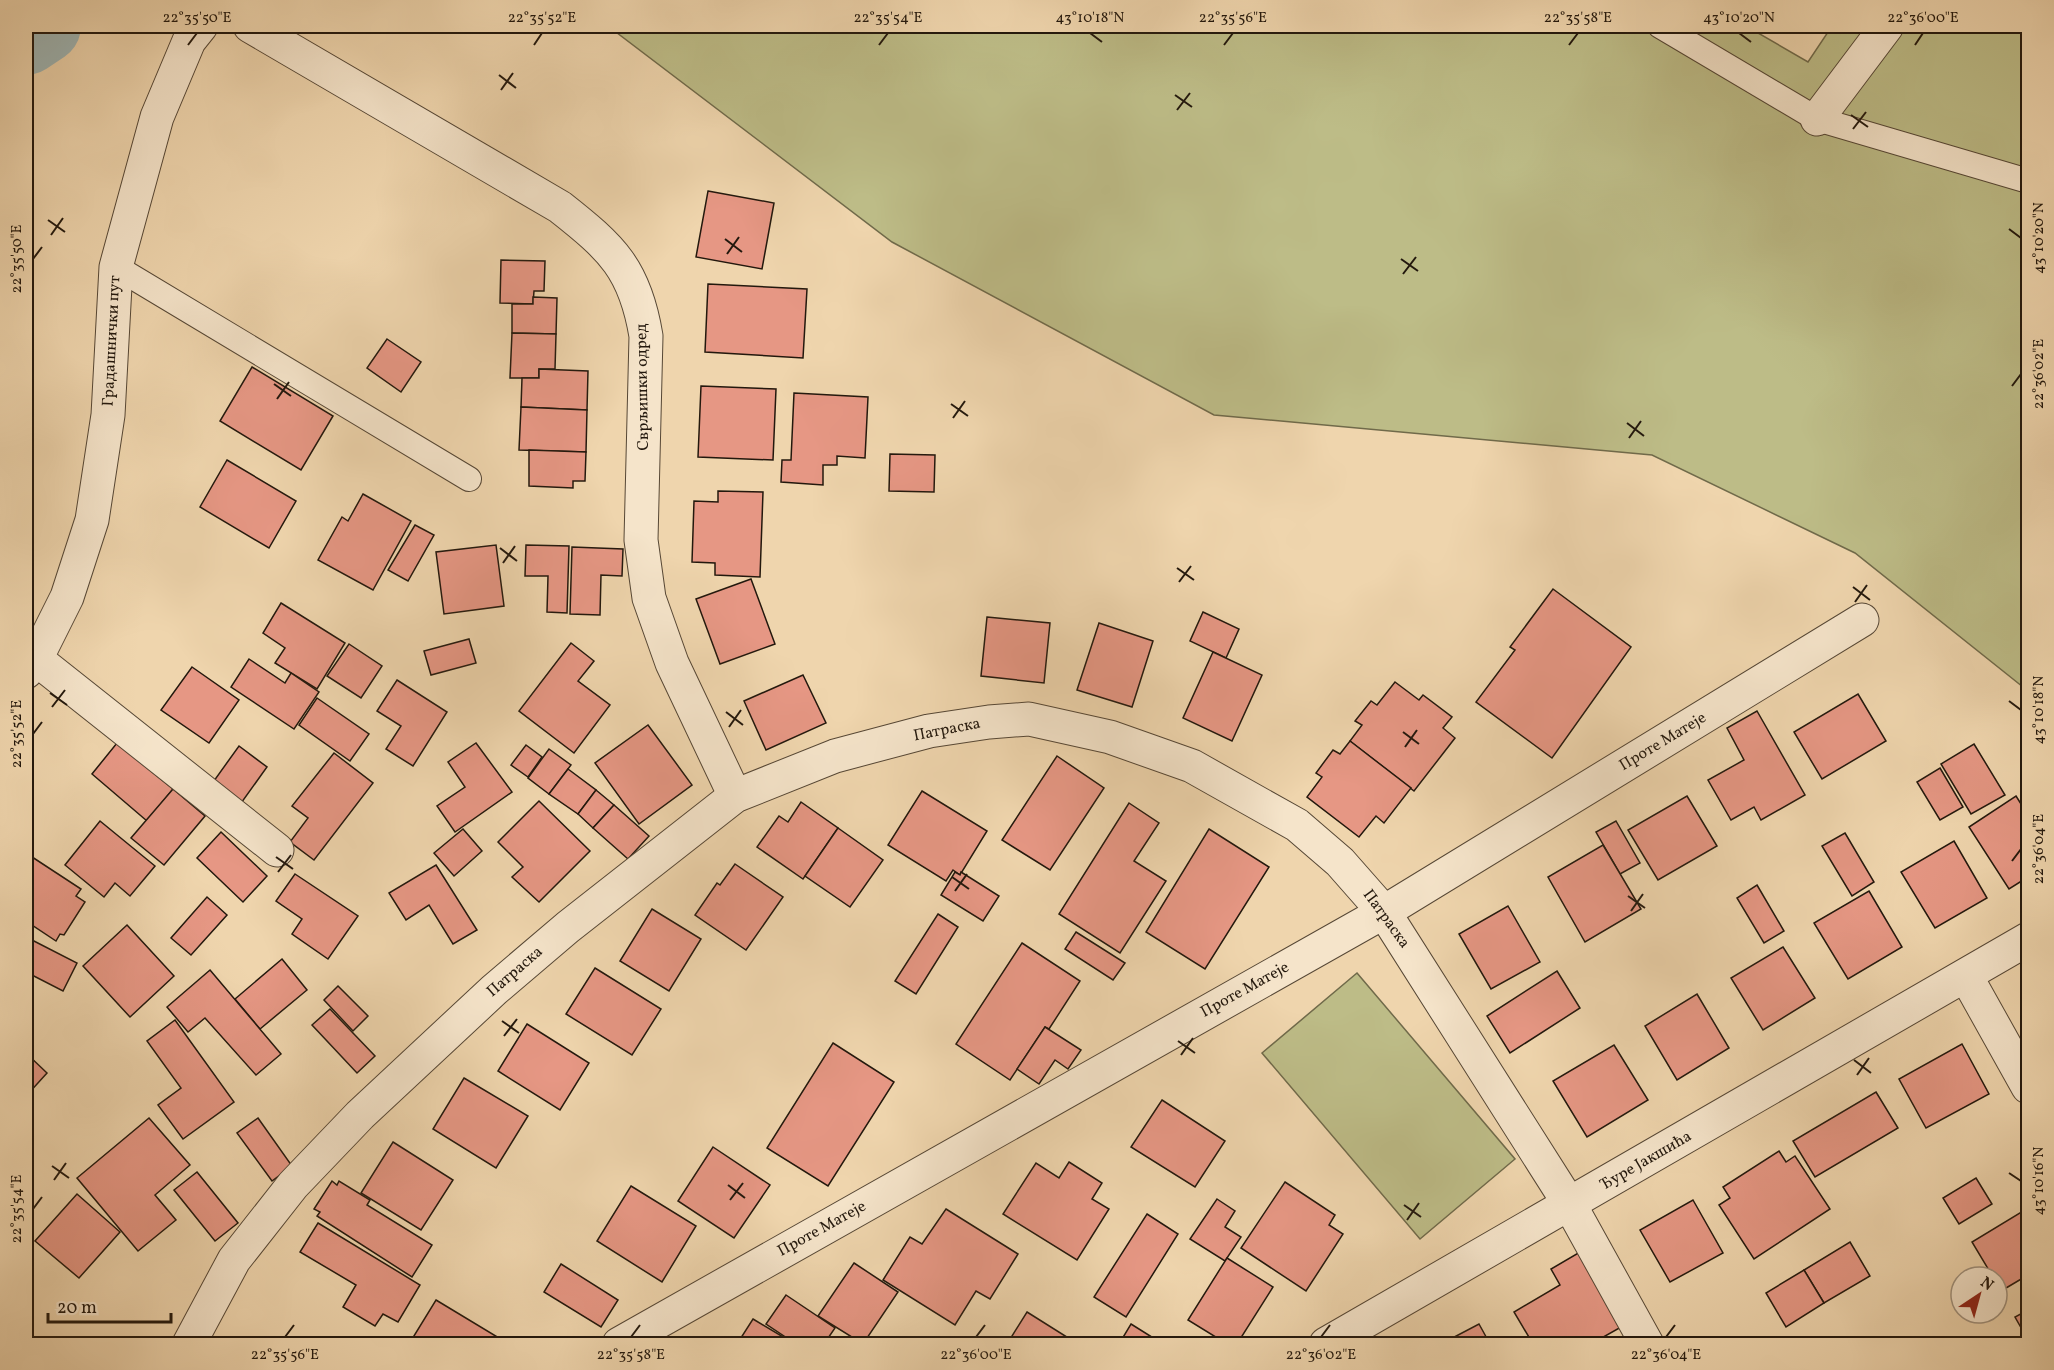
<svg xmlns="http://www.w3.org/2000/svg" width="2054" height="1370" font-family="Vollkorn,serif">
  <rect width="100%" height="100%" fill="#efd5ad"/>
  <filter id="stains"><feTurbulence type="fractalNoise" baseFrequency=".00333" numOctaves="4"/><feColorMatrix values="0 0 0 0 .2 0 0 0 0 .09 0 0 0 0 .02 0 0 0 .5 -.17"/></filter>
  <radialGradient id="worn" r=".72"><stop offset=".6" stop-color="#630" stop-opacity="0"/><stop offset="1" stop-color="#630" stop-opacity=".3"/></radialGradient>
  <g fill="#bdbc87" stroke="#706a4a" stroke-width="1.5">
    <polygon points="608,26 1746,26 1808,62 1832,26 2028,26 2028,691 1855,553 1652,455 1214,415 892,242"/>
    <polygon points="1357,973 1515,1159 1420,1239 1262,1053"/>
  </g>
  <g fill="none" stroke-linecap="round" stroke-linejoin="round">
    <polyline stroke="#9fb6b5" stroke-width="74" points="26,38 44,26"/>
  </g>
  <g fill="#e69784" stroke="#23180d" stroke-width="1.5">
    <polygon points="708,191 774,203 762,269 696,257"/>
    <polygon points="501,260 545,261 544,291 534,291 533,304 500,303"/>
    <polygon points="708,284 807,289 803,358 705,352"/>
    <polygon points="533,297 557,298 556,334 512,333 512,304 533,304"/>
    <polygon points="512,333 556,334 555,369 539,369 539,378 510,378"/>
    <polygon points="387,339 421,362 401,392 367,368"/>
    <polygon points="252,367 333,416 301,470 220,421"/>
    <polygon points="539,369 588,371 587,410 521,407 522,378 539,378"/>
    <polygon points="701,386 776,389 773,460 698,457"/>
    <polygon points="794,393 868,397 865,458 837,456 837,465 823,465 823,485 781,482 782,460 791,460"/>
    <polygon points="521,407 587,410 586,452 519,450"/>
    <polygon points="529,450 586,452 585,481 573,481 573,488 529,486"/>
    <polygon points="890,454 935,455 934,492 889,491"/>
    <polygon points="227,460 296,501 269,548 200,507"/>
    <polygon points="718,491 763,492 760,577 715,575 715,563 692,562 694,501 718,502"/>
    <polygon points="363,494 411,521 373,590 318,560 342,517 348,521"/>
    <polygon points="415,525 434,535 408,581 388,570"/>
    <polygon points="496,545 504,606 444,614 436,552"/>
    <polygon points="526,545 569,546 567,613 547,612 548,576 525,576"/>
    <polygon points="572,547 623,549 622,576 601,575 600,615 570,614"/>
    <polygon points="751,579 775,644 720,664 696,599"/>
    <polygon points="1553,589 1631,647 1552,758 1476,702 1515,650 1510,647"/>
    <polygon points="281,603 345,643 317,689 275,663 285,648 263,633"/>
    <polygon points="1203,612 1239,629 1226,658 1190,641"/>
    <polygon points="987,617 1050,623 1044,683 981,676"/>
    <polygon points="1099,623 1153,641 1132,707 1077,690"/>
    <polygon points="469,639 476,663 431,675 424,651"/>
    <polygon points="571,643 594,661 578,681 610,705 574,753 519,711"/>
    <polygon points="349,644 382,666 361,698 327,676"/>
    <polygon points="1213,652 1262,675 1232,741 1183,718"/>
    <polygon points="249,659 285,683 291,673 319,692 294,729 231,687"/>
    <polygon points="192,667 239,700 209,743 161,710"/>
    <polygon points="803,675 826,723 766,750 744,701"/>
    <polygon points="397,680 447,712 413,766 386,749 401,726 377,711"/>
    <polygon points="1395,682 1419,700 1423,695 1452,717 1443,728 1455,738 1414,791 1350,741 1362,725 1355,721 1371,701 1377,705"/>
    <polygon points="1858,694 1886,741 1822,779 1794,732"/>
    <polygon points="317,698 369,734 350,761 299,725"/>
    <polygon points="1757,711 1805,795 1761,820 1754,807 1731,820 1708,780 1744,760 1727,728"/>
    <polygon points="648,725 692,785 639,824 595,763"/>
    <polygon points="1350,741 1411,788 1384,823 1376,816 1359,837 1307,797 1322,777 1316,773 1333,750 1340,754"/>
    <polygon points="117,743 173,789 147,821 92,774"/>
    <polygon points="476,743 512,792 455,832 437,806 465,787 448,762"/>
    <polygon points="1974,744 2005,795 1971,814 1941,764"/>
    <polygon points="526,745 542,757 528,777 511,765"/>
    <polygon points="239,746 267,767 234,813 206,792"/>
    <polygon points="549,749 571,765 549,794 528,778"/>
    <polygon points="334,753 373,783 314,860 290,842 308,818 292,806"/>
    <polygon points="1057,756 1104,788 1050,870 1002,840"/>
    <polygon points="1940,768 1963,807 1940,820 1917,782"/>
    <polygon points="568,769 596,790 578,814 549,794"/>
    <polygon points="173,789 205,816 164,865 131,838"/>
    <polygon points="596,790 614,805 593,828 578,814"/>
    <polygon points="922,791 987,831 960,875 953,870 946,881 888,845"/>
    <polygon points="1687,796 1717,846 1658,880 1628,830"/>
    <polygon points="2016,796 2028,815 2028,877 2009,889 1969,827"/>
    <polygon points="539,801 590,851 539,902 512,877 523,867 498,842"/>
    <polygon points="801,802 838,828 803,879 757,847 779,816 788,822"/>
    <polygon points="1129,803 1159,823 1134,861 1166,881 1120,953 1059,914"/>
    <polygon points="614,805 649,836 628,859 593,828"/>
    <polygon points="100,821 155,866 130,896 115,883 104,897 65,865"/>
    <polygon points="1616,821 1640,863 1620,874 1596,832"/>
    <polygon points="838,828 883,860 850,907 805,876"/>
    <polygon points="463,829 482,851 454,876 434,853"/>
    <polygon points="1209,829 1269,867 1205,969 1146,932"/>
    <polygon points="221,832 267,876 243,902 197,858"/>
    <polygon points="1845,833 1874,882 1852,896 1822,846"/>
    <polygon points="1954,841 1987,898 1935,928 1901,872"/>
    <polygon points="1603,845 1641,909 1585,942 1548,877"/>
    <polygon points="26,853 81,889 76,896 85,902 64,935 60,934 56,941 26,921"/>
    <polygon points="735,864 783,897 746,950 695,915 717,883 720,885"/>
    <polygon points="436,865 477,930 453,944 429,905 406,920 389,893"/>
    <polygon points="955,872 960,875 961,872 999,896 983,921 941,895"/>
    <polygon points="295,874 358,916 328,959 292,934 302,919 276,901"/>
    <polygon points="1757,885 1784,931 1764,943 1737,898"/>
    <polygon points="1869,891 1902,947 1848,979 1814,923"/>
    <polygon points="207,897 227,915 191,955 171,938"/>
    <polygon points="1508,906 1540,962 1491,989 1459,934"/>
    <polygon points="652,909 701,939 669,991 620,961"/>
    <polygon points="938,914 958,927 916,994 895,981"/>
    <polygon points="127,925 174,976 130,1017 83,966"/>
    <polygon points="1076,932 1125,963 1113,980 1065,949"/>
    <polygon points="30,939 77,963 63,991 26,972 26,949"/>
    <polygon points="1022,943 1080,981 1049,1029 1045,1027 1010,1080 956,1044"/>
    <polygon points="1783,947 1815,998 1763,1030 1731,978"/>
    <polygon points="282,959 307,990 260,1029 235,999"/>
    <polygon points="595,968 661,1009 632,1055 566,1014"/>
    <polygon points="210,970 281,1054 256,1075 205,1018 188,1032 167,1007"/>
    <polygon points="1557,971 1580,1008 1510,1053 1487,1016"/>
    <polygon points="338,986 368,1016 353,1031 324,1000"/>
    <polygon points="1697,994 1729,1048 1677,1080 1645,1026"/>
    <polygon points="330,1009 375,1056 357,1073 312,1025"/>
    <polygon points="175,1020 234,1102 183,1139 158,1105 181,1088 147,1041"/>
    <polygon points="527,1024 589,1063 560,1110 498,1071"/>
    <polygon points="1045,1027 1081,1050 1068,1069 1055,1060 1039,1084 1017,1069"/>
    <polygon points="833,1043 894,1082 828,1186 767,1148"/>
    <polygon points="1962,1044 1989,1094 1926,1128 1899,1079"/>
    <polygon points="1614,1045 1648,1100 1587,1137 1553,1081"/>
    <polygon points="26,1053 47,1073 28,1094 26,1092"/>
    <polygon points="464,1078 528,1116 496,1168 433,1129"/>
    <polygon points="1876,1092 1898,1128 1815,1177 1793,1141"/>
    <polygon points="1162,1100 1225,1141 1195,1187 1131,1147"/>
    <polygon points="149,1118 190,1165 155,1195 176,1220 138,1251 77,1178"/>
    <polygon points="258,1118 292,1166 272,1181 237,1133"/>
    <polygon points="393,1142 453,1180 421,1230 361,1193"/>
    <polygon points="713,1147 770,1185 734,1238 678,1201"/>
    <polygon points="1779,1151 1786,1162 1795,1156 1830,1209 1754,1259 1719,1205 1730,1198 1723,1187"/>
    <polygon points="1069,1162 1102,1183 1092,1199 1109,1209 1077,1260 1003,1214 1036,1163 1059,1178"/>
    <polygon points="197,1172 238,1223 215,1241 174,1190"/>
    <polygon points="1976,1178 1992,1204 1959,1224 1943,1198"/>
    <polygon points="332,1181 337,1185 339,1181 370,1200 367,1205 432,1245 412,1277 317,1216 320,1212 314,1209"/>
    <polygon points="1285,1182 1335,1215 1329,1225 1343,1234 1306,1291 1241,1248"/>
    <polygon points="631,1186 696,1226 662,1282 597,1241"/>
    <polygon points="77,1194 120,1232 79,1278 35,1241"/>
    <polygon points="1217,1199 1235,1211 1225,1227 1241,1237 1225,1261 1190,1239"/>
    <polygon points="1693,1200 1723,1253 1670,1282 1640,1230"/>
    <polygon points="2028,1208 2028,1275 2001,1291 1997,1277 1993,1277 1972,1242"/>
    <polygon points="946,1209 1018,1254 990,1299 976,1291 955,1325 883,1280 910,1237 922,1244"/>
    <polygon points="1147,1214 1178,1234 1126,1317 1094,1297"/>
    <polygon points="318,1223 420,1285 398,1322 383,1314 375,1326 343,1307 356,1285 300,1252"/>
    <polygon points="1850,1242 1870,1276 1824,1303 1804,1270"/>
    <polygon points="1580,1252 1623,1326 1591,1344 1533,1344 1514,1312 1560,1285 1551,1269"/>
    <polygon points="1227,1258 1273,1287 1237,1344 1227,1344 1188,1320"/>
    <polygon points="854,1263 898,1292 863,1344 818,1316"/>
    <polygon points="561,1264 618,1300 601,1327 544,1292"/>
    <polygon points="1804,1270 1824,1303 1786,1327 1766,1293"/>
    <polygon points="786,1295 835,1328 824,1344 796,1344 766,1324"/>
    <polygon points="436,1300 509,1344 409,1344"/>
    <polygon points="2028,1310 2028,1340 2015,1317"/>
    <polygon points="1027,1312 1078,1344 1007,1344"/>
    <polygon points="753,1319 795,1344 737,1344"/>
    <polygon points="1131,1324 1163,1344 1119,1344"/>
    <polygon points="1479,1324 1490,1344 1441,1344"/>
  </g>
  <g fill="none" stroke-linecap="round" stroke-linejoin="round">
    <defs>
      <g id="lane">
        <polyline points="1660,26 1817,119 2028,181"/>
        <polyline points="116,267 469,479"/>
      </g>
      <g id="street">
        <path d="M 250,26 L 560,207 C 612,248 635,269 646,336 L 641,540 L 649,598 L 672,663 L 735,796"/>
        <polyline points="1817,119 1887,26"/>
        <polyline points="36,659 277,850"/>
        <polyline points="26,672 36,659 67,597 92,520 108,415 116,267 157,117 189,41 201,26"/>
        <polyline points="1966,976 2028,1087"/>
        <polyline points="189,1344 234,1260 293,1185 360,1115 494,990 568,927 735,796 835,756 929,731 989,722 1029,719 1110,737 1192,766 1297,825 1340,862 1384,912 1570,1205 1647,1344"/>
        <polyline points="619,1344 1384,912 1862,620"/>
        <polyline points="1326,1344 2028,939"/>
      </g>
    </defs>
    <use href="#lane" stroke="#564735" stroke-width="26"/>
    <use href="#street" stroke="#564735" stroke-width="35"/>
    <use href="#lane" stroke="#f5e4ca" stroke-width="24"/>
    <use href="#street" stroke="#f5e4ca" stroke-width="33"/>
  </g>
  <path fill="none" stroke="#23180d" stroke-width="2" d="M 1090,33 L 1102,42M 1739,33 L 1751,42M 188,45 L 197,33M 534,45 L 542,33M 879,45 L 888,33M 1224,45 L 1233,33M 1569,45 L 1578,33M 1915,45 L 1923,33M 499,75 L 516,88M 501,90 L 513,73M 1175,95 L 1192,107M 1177,110 L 1190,93M 1851,115 L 1868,127M 1853,129 L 1866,112M 48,220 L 65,232M 2009,229 L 2021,238M 51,235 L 63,218M 725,239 L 742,252M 727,254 L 739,237M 33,259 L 42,247M 1401,259 L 1418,271M 1403,274 L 1416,257M 274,384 L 291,396M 2012,386 L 2021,374M 277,399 L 289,382M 951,404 L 968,416M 953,418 L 965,401M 1627,423 L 1644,436M 1629,438 L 1641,421M 500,548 L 517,561M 503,563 L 515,546M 1177,568 L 1194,580M 1179,582 L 1191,566M 1853,587 L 1870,600M 1855,602 L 1867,585M 50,693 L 67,705M 2009,701 L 2021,710M 52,707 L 65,690M 726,712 L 743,725M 729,727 L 741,710M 1403,732 L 1419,744M 33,734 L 42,722M 1405,747 L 1417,730M 276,857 L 293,869M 2012,861 L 2021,849M 278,872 L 291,855M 952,877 L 969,889M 955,891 L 967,874M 1628,896 L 1645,908M 1631,911 L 1643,894M 502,1021 L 519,1033M 504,1036 L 517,1019M 1178,1041 L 1195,1053M 1181,1055 L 1193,1038M 1854,1060 L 1871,1073M 1857,1075 L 1869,1058M 52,1166 L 69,1178M 2009,1173 L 2021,1181M 54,1180 L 66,1163M 728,1185 L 745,1198M 730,1200 L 743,1183M 1404,1205 L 1421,1217M 33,1209 L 42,1197M 1407,1220 L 1419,1203M 285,1337 L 294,1325M 631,1337 L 640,1325M 976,1337 L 985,1325M 1321,1337 L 1330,1325M 1666,1337 L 1675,1325"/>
  <g text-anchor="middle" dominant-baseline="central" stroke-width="6" stroke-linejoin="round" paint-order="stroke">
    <g font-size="16" fill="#23180d" stroke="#f5e4ca">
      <text transform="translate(112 341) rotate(-87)">Градашнички пут</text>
      <text transform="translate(643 387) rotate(-91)">Сврљишки одред</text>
      <text transform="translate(947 730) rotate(-11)">Патраска</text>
      <text transform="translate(1663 742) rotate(-31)">Проте Матеје</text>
      <text transform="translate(1386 919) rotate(54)">Патраска</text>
      <text transform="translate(515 972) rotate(-41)">Патраска</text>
      <text transform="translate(1245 990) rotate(-29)">Проте Матеје</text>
      <text transform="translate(1646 1161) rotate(-30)">Ђуре Јакшића</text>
      <text transform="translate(822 1229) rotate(-29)">Проте Матеје</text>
    </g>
  </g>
  <rect width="2054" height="1370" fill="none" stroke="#efd5ad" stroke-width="66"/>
  <g transform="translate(1979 1295) rotate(36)"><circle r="28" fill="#f5e4ca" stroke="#a1927e" stroke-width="1.5"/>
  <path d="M0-4.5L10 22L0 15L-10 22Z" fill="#8f2418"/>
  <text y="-9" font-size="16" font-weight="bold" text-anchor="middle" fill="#23180d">N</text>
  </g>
  <path d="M48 1313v9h123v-9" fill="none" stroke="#23180d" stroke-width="3"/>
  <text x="57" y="1313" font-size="18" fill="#23180d" stroke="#f5e4ca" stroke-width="4.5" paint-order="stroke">20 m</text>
  <rect x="33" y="33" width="1988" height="1304" fill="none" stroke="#23180d" stroke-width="2"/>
  <g font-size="15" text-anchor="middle" fill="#23180d">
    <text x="197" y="22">22°35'50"E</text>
    <text x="542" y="22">22°35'52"E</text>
    <text x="888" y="22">22°35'54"E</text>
    <text x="1090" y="22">43°10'18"N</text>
    <text x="1233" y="22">22°35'56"E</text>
    <text x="1578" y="22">22°35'58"E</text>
    <text x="1739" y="22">43°10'20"N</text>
    <text x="1923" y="22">22°36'00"E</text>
    <text transform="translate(2038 238) rotate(-90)" y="5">43°10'20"N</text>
    <text transform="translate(16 259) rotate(-90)" y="5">22°35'50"E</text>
    <text transform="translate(2038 374) rotate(-90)" y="5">22°36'02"E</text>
    <text transform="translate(2038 710) rotate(-90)" y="5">43°10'18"N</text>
    <text transform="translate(16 734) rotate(-90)" y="5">22°35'52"E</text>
    <text transform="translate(2038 849) rotate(-90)" y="5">22°36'04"E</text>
    <text transform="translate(2038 1181) rotate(-90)" y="5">43°10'16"N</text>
    <text transform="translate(16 1209) rotate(-90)" y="5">22°35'54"E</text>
    <text x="285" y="1359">22°35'56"E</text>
    <text x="631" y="1359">22°35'58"E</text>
    <text x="976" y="1359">22°36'00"E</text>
    <text x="1321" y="1359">22°36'02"E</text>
    <text x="1666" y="1359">22°36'04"E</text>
  </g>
  <rect width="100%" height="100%" filter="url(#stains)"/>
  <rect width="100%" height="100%" fill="url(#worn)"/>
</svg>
